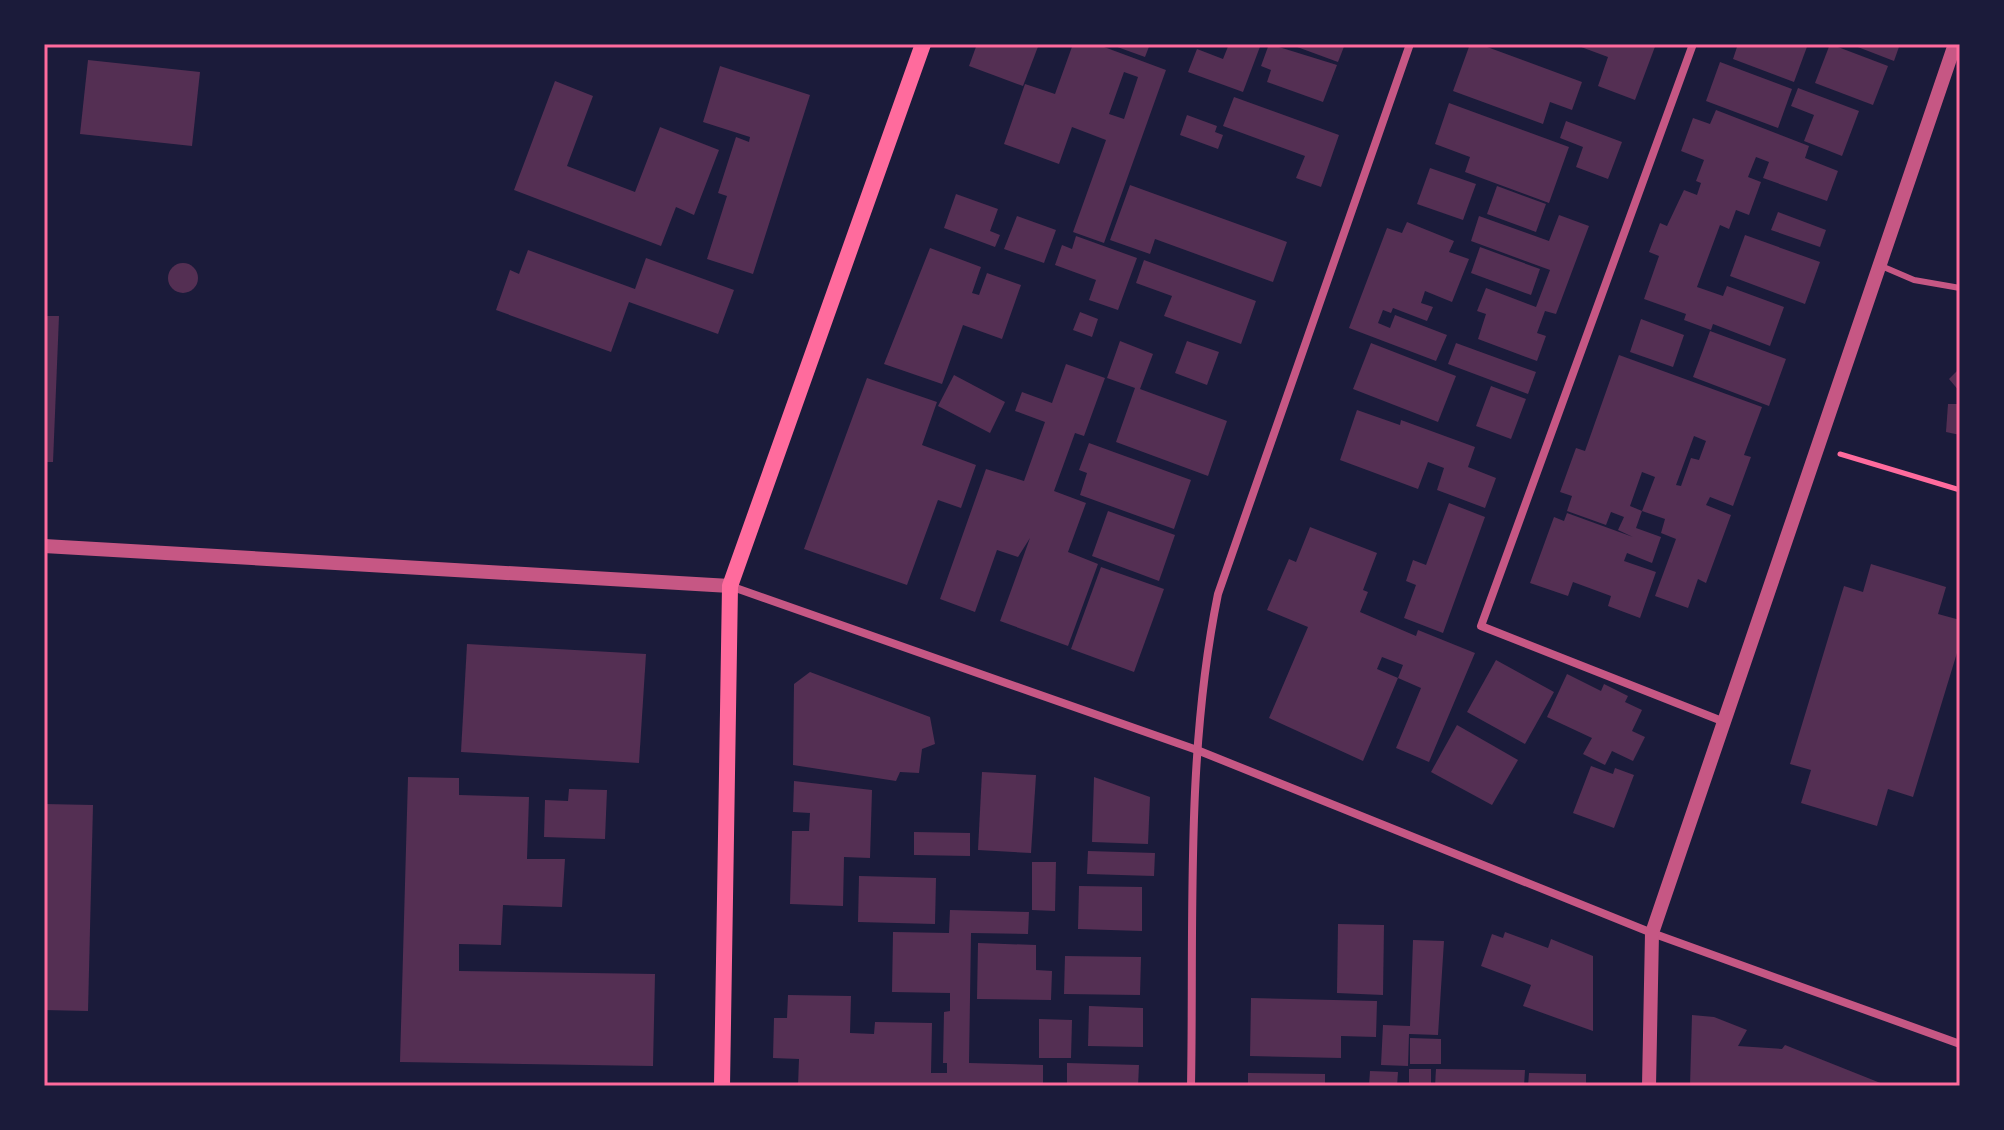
<svg xmlns="http://www.w3.org/2000/svg" width="2004" height="1130" font-family="'Source Sans 3',sans-serif">
  <rect width="100%" height="100%" fill="#1b1b3a"/>
  <g fill="#542f53" fill-rule="evenodd">
    <polygon points="977,44 1039,44 1023,86 969,66"/>
    <path d="M 1073,44 L 1096,44 L 1166,70 L 1104,243 L 1073,232 L 1106,140 L 1072,127 L 1059,164 L 1004,144 L 1025,84 L 1055,94 ZM 1124,72 L 1138,77 L 1124,119 L 1109,114 Z"/>
    <polygon points="1109,44 1150,44 1145,57"/>
    <polygon points="1229,44 1261,44 1243,92 1188,72 1197,49 1223,59"/>
    <polygon points="1269,44 1337,65 1323,102 1267,82 1271,70 1261,66"/>
    <polygon points="1289,44 1345,44 1338,62"/>
    <polygon points="1470,44 1479,44 1582,82 1572,110 1550,102 1543,124 1453,91"/>
    <polygon points="1573,44 1656,44 1635,100 1598,86 1608,57"/>
    <polygon points="1738,44 1808,44 1794,82 1733,59"/>
    <polygon points="1830,44 1888,66 1873,105 1815,83"/>
    <polygon points="1850,44 1900,44 1894,61"/>
    <polygon points="88,60 200,72 192,146 80,134"/>
    <polygon points="1720,62 1792,89 1778,128 1706,101"/>
    <polygon points="720,66 810,95 753,274 707,259 727,196 718,193 736,137 749,142 750,137 703,122"/>
    <polygon points="555,81 593,96 567,166 635,192 660,127 719,150 694,215 676,207 661,246 514,190"/>
    <polygon points="1798,88 1859,111 1842,156 1804,141 1814,115 1791,106"/>
    <polygon points="1234,97 1339,135 1321,187 1296,178 1305,156 1223,126"/>
    <polygon points="1449,103 1569,147 1549,203 1465,172 1470,157 1435,144"/>
    <polygon points="1716,110 1809,146 1805,158 1838,171 1827,201 1763,178 1769,162 1756,157 1748,177 1761,182 1749,215 1736,210 1729,229 1720,225 1697,287 1723,296 1727,286 1784,307 1770,346 1713,324 1711,330 1684,320 1686,314 1644,299 1659,256 1649,252 1660,223 1667,226 1684,190 1697,195 1701,183 1696,181 1704,160 1681,151 1693,118 1710,124"/>
    <polygon points="1187,115 1217,126 1215,132 1223,135 1218,149 1180,135"/>
    <polygon points="1566,121 1622,142 1608,179 1576,167 1583,147 1560,138"/>
    <polygon points="1430,168 1476,184 1463,220 1417,204"/>
    <polygon points="1130,185 1287,242 1273,282 1155,239 1150,254 1110,240"/>
    <polygon points="1497,186 1546,204 1536,232 1487,214"/>
    <polygon points="956,194 998,209 990,231 1000,235 995,247 944,228"/>
    <polygon points="1778,212 1826,230 1820,247 1771,230"/>
    <polygon points="1559,215 1589,226 1556,314 1545,311 1537,333 1546,336 1537,361 1478,339 1486,314 1477,311 1486,288 1536,307 1550,270 1471,241 1479,216 1549,241"/>
    <polygon points="1017,216 1056,230 1044,263 1004,249"/>
    <polygon points="1407,222 1454,241 1449,252 1469,259 1452,302 1425,291 1421,303 1433,307 1427,321 1393,308 1391,313 1383,310 1378,323 1390,328 1395,315 1447,335 1436,361 1349,328 1387,228 1402,233"/>
    <polygon points="1745,235 1820,262 1805,304 1730,276"/>
    <polygon points="1076,236 1137,258 1118,310 1089,300 1096,280 1055,265 1062,245 1072,249"/>
    <polygon points="1480,247 1540,269 1531,295 1471,273"/>
    <polygon points="930,248 981,267 972,293 979,295 987,273 1021,285 1002,339 963,325 942,384 884,364"/>
    <polygon points="528,250 635,289 646,258 734,290 718,334 629,302 611,352 496,310 510,270 519,274"/>
    <polygon points="1144,260 1256,301 1241,344 1164,316 1172,296 1136,283"/>
    <circle cx="183" cy="278" r="15"/>
    <polygon points="1080,312 1098,319 1092,337 1073,330"/>
    <polygon points="44,316 59,316 53,462 44,462"/>
    <polygon points="1641,319 1684,335 1673,367 1630,352"/>
    <polygon points="1710,331 1786,359 1769,406 1693,377"/>
    <polygon points="1120,341 1153,354 1140,389 1227,421 1208,476 1116,442 1135,388 1107,378"/>
    <polygon points="1187,341 1219,352 1207,385 1175,373"/>
    <polygon points="1371,343 1456,376 1438,422 1353,389"/>
    <polygon points="1456,343 1536,372 1528,394 1448,364"/>
    <path d="M 1619,355 L 1762,407 L 1744,455 L 1751,457 L 1733,506 L 1710,497 L 1706,505 L 1731,515 L 1706,583 L 1698,579 L 1688,608 L 1655,596 L 1676,539 L 1661,533 L 1665,519 L 1642,511 L 1655,477 L 1642,472 L 1630,506 L 1642,511 L 1636,528 L 1661,537 L 1652,563 L 1627,553 L 1624,561 L 1656,572 L 1640,618 L 1608,606 L 1611,596 L 1573,582 L 1568,596 L 1530,583 L 1554,517 L 1564,521 L 1567,513 L 1633,537 L 1618,530 L 1624,517 L 1611,512 L 1606,525 L 1567,511 L 1572,496 L 1560,492 L 1576,448 L 1585,451 ZM 1694,436 L 1706,441 L 1699,460 L 1691,458 L 1681,486 L 1676,485 Z"/>
    <polygon points="1066,364 1105,378 1084,436 1075,433 1054,491 1086,503 1068,552 1098,564 1068,646 1000,621 1030,538 1018,557 997,550 975,612 940,599 986,469 1024,481 1045,422 1015,411 1022,392 1052,403"/>
    <polygon points="1960,368 1960,392 1949,379"/>
    <polygon points="954,375 1005,402 990,433 938,406"/>
    <polygon points="867,378 937,402 922,445 976,465 961,508 938,500 907,585 804,549"/>
    <polygon points="1491,386 1526,399 1511,439 1476,426"/>
    <polygon points="1948,404 1960,404 1960,435 1946,432"/>
    <polygon points="1357,410 1400,425 1401,420 1475,447 1468,467 1496,478 1485,508 1437,490 1444,468 1428,462 1418,489 1340,460"/>
    <polygon points="1089,443 1191,480 1174,529 1080,495 1087,473 1079,470"/>
    <polygon points="1449,503 1485,517 1443,633 1404,618 1416,585 1406,581 1413,560 1426,565"/>
    <polygon points="1108,511 1175,535 1159,581 1092,556"/>
    <polygon points="1310,527 1377,553 1363,590 1368,592 1360,612 1416,636 1418,630 1475,653 1429,762 1396,748 1421,688 1398,678 1403,665 1382,657 1377,669 1398,678 1363,761 1269,718 1308,627 1267,610 1289,559 1296,562"/>
    <polygon points="1871,564 1946,587 1938,614 1960,620 1960,643 1913,797 1888,789 1877,826 1801,803 1811,770 1790,764 1844,586 1863,592"/>
    <polygon points="1101,567 1164,589 1134,672 1071,649"/>
    <polygon points="467,644 646,654 639,763 461,752"/>
    <polygon points="1496,660 1554,692 1525,744 1467,712"/>
    <polygon points="810,672 930,717 935,744 922,749 919,773 900,772 896,781 793,765 794,684"/>
    <polygon points="1567,674 1601,691 1604,684 1628,696 1625,702 1642,710 1632,731 1645,737 1633,761 1612,751 1605,765 1583,754 1592,738 1547,717"/>
    <polygon points="1457,725 1518,760 1492,805 1431,772"/>
    <polygon points="1591,766 1613,774 1615,768 1634,775 1614,828 1573,813"/>
    <polygon points="982,772 1036,775 1031,853 978,850"/>
    <polygon points="408,777 459,778 459,795 529,797 527,859 565,859 562,907 503,905 501,945 459,944 459,971 655,974 653,1066 400,1062"/>
    <polygon points="1094,777 1150,797 1148,844 1092,842"/>
    <polygon points="794,781 872,790 870,858 844,857 843,906 790,904 792,831 809,831 810,813 793,812"/>
    <polygon points="569,789 607,790 605,839 544,837 545,800 568,801"/>
    <polygon points="44,804 93,805 88,1011 44,1010"/>
    <polygon points="914,832 970,833 970,856 914,855"/>
    <polygon points="1088,851 1155,853 1154,876 1087,874"/>
    <polygon points="1032,862 1056,862 1055,911 1032,910"/>
    <polygon points="859,876 936,878 935,924 858,922"/>
    <polygon points="1079,886 1142,887 1142,931 1078,929"/>
    <polygon points="950,910 1029,912 1028,934 971,933 969,1063 1043,1065 1043,1086 798,1086 799,1059 773,1058 774,1018 787,1018 788,995 851,996 850,1033 874,1034 875,1022 932,1023 931,1073 947,1073 947,1063 943,1063 944,1012 950,1011 950,993 892,992 893,932 949,933"/>
    <polygon points="1338,924 1384,925 1383,995 1337,993"/>
    <polygon points="1505,932 1548,948 1551,939 1593,956 1593,1031 1523,1006 1531,985 1481,966 1492,934 1503,938"/>
    <polygon points="1413,940 1444,941 1438,1035 1409,1034 1408,1066 1381,1065 1383,1025 1410,1026"/>
    <polygon points="978,943 1036,945 1036,970 1052,971 1051,1000 977,999"/>
    <polygon points="1065,956 1141,957 1140,995 1064,994"/>
    <polygon points="1251,998 1377,1001 1376,1037 1341,1036 1341,1058 1250,1056"/>
    <polygon points="1089,1006 1143,1008 1143,1047 1088,1046"/>
    <polygon points="1692,1015 1714,1017 1747,1030 1738,1046 1782,1049 1785,1045 1888,1086 1690,1086"/>
    <polygon points="1039,1019 1072,1020 1071,1058 1039,1058"/>
    <polygon points="1410,1038 1441,1039 1441,1064 1410,1064"/>
    <polygon points="1067,1063 1139,1065 1138,1086 1067,1086"/>
    <rect x="1409" y="1069" width="22" height="17"/>
    <polygon points="1436,1069 1525,1070 1524,1086 1435,1086"/>
    <polygon points="1370,1071 1398,1072 1397,1086 1369,1086"/>
    <polygon points="1248,1073 1325,1074 1325,1086 1248,1086"/>
    <polygon points="1529,1073 1586,1074 1586,1086 1528,1086"/>
  </g>
  <g fill="none" stroke-linecap="round" stroke-linejoin="round">
    <polyline stroke="#ff6b9d" stroke-width="5" points="1840,454 1960,490"/>
    <polyline stroke="#c65784" stroke-width="6" points="1879,265 1914,280 1960,288"/>
    <g stroke="#c65784" stroke-width="8">
      <polyline points="1693,44 1481,626 1722,721"/>
      <polyline points="730,586 1197,750 1652,933 1960,1044"/>
      <path d="M 1191,1086 C 1194,923 1185,755 1218,594 L 1410,44"/>
    </g>
    <g stroke="#c65784" stroke-width="14">
      <polyline points="44,546 730,586"/>
      <polyline points="1649,1086 1652,933 1955,44"/>
    </g>
    <polyline stroke="#ff6b9d" stroke-width="16" points="722,1086 730,586 923,44"/>
  </g>
  <rect width="2004" height="1130" fill="none" stroke="#1b1b3a" stroke-width="92"/>
  <rect x="46" y="46" width="1912" height="1038" fill="none" stroke="#ff6b9d" stroke-width="3"/>
</svg>
